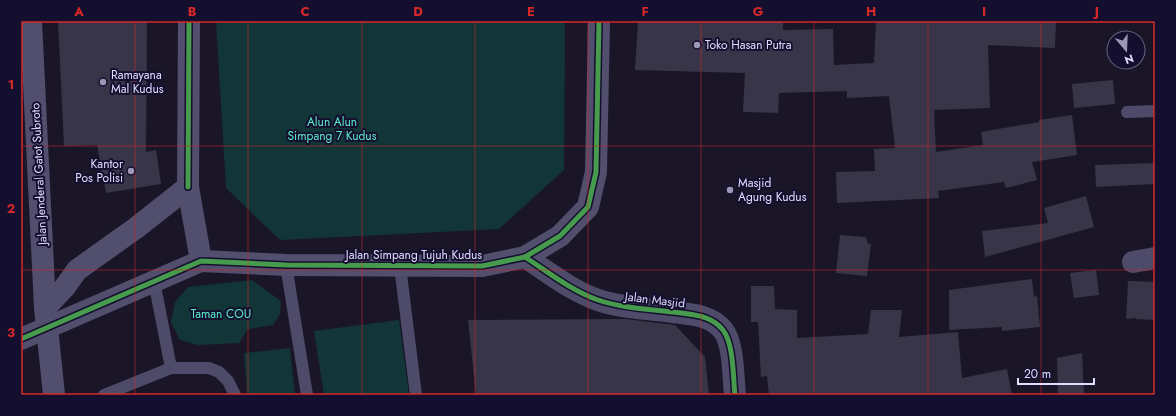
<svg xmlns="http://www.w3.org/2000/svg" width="1176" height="416" font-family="Jost,sans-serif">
  <rect width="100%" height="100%" fill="#1a1628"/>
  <g fill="#123537">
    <polygon points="216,21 565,21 564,170 499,229 280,240 226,188"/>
    <polygon points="252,280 281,301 280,314 273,325 248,329 239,343 198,345 180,340 171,322 175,302 188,287"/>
    <polygon points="399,320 409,395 324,395 314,331"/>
    <polygon points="290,348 295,395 247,395 244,353"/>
  </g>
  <g fill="#393549">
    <polygon points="58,21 147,21 146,152 156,150 161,184 106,193 97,145 64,146"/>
    <polygon points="638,21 783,21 783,30 833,29 834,65 874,63 876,21 1056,21 1055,48 988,45 990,108 934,110 936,152 983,145 981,132 1039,122 1039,120 1072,115 1077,155 1032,162 1037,180 1006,188 1004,182 938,191 939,198 837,203 836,172 875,171 874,149 895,148 889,96 847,98 847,91 779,93 778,113 743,112 745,73 635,70"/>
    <polygon points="1113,80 1115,104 1074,108 1072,84"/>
    <polygon points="1155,163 1155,184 1096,187 1095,165"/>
    <polygon points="1086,196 1094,227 985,257 982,231 1048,223 1044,208"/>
    <polygon points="840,235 866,237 868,244 871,244 867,276 836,273"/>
    <polygon points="1096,270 1099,295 1074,298 1070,273"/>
    <polygon points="1032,279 1034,297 1037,296 1040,327 1002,331 1002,327 949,330 949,290"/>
    <polygon points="1128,281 1155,282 1155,320 1136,319 1136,318 1126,319"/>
    <polygon points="751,286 774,286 775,309 797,310 797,338 868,334 871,310 902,310 899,337 958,332 962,378 1007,369 1012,395 769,395 767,376 761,377 758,322 751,322"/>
    <polygon points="625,319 675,325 705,357 709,395 476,395 468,320"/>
    <polygon points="1082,353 1084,395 1058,395 1057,358"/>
  </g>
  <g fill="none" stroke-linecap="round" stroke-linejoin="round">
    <g stroke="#4d4b69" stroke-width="12">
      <polyline points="1127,112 1155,111"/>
      <polyline points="286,265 307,395"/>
      <polyline points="400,266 416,395"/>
      <polyline points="154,281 171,368"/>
      <polyline points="104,395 171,368 209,368 219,372 228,381 235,395"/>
    </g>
    <g stroke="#4d4b69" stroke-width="22">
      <path d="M 525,257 C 548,272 572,291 598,300 C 622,308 648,309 673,312 C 691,314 711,315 723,330 C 734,344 733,378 735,395"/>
      <polyline points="1133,262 1155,258"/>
    </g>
    <g stroke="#514e6e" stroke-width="22">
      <polyline points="31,21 45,308 54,395"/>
      <polyline points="189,21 188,187 201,261"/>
      <polyline points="45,308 65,287 77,270 136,228 188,187"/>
      <polyline points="21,339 201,261 286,265 482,266 525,257 560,236 588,207 596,172 599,21"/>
    </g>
    <defs>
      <g id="cycleway">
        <polyline points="188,187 189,21"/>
        <path d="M 525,257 C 548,272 572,291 598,300 C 622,308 648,309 673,312 C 691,314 711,315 723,330 C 734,344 733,378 735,395"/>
        <polyline points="21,339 201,261 286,265 482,266 525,257 560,236 588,207 596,172 599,21"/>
      </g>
    </defs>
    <use href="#cycleway" stroke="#150f2f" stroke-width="8"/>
    <use href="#cycleway" stroke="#469c4c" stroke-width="5"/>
  </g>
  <path fill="none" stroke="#d62828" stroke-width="1" stroke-opacity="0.55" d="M 135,21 L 135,395M 248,21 L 248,395M 362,21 L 362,395M 475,21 L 475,395M 588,21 L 588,395M 701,21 L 701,395M 814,21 L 814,395M 928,21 L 928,395M 1041,21 L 1041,395M 21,146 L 1155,146M 21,270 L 1155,270"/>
  <g fill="#9c97b4" stroke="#150f2f" stroke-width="1.5">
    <circle cx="697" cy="45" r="4"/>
    <circle cx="103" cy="82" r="4"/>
    <circle cx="131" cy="171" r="4"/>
    <circle cx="730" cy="190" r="4"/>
  </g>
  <g text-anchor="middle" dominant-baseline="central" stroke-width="4" stroke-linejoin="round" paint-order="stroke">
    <g font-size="12" fill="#e2ddff" stroke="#150f2f" text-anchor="start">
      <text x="705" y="45">Toko Hasan Putra</text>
      <text x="111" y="75">Ramayana<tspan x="111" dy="14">Mal Kudus</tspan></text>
      <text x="123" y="164" text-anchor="end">Kantor<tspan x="123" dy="14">Pos Polisi</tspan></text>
      <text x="738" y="183">Masjid<tspan x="738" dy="14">Agung Kudus</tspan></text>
    </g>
    <g font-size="12" fill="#5bedcc" stroke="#150f2f">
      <text x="332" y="122">Alun Alun<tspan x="332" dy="14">Simpang 7 Kudus</tspan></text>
      <text x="221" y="314">Taman COU</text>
    </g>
    <g font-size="12" fill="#e2ddff" stroke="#150f2f">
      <text transform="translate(39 174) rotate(-93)">Jalan Jenderal Gatot Subroto</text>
      <text x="414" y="255">Jalan Simpang Tujuh Kudus</text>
      <text transform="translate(655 300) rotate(7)">Jalan Masjid</text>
    </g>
  </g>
  <rect width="1176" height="416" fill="none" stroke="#150f2f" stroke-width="44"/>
  <g transform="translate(1126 50) rotate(161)"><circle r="19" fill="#150f2f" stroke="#676182"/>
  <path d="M0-3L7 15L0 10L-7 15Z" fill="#9c97b4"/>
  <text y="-6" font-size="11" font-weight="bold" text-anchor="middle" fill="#e2ddff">N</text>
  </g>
  <path d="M1018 378v6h76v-6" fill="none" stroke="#e2ddff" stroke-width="2"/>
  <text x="1024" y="378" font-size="12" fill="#e2ddff" stroke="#150f2f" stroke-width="3" paint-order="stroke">20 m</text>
  <rect x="22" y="22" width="1132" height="372" fill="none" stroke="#d62828" stroke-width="1.5"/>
  <g font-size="13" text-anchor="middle" font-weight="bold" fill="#d62828">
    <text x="79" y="16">A</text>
    <text x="192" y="16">B</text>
    <text x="305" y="16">C</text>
    <text x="418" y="16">D</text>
    <text x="531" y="16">E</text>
    <text x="645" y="16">F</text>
    <text x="758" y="16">G</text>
    <text x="871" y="16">H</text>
    <text x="984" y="16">I</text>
    <text x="1097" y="16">J</text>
    <text x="11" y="89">1</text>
    <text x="11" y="213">2</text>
    <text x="11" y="337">3</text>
  </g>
</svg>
